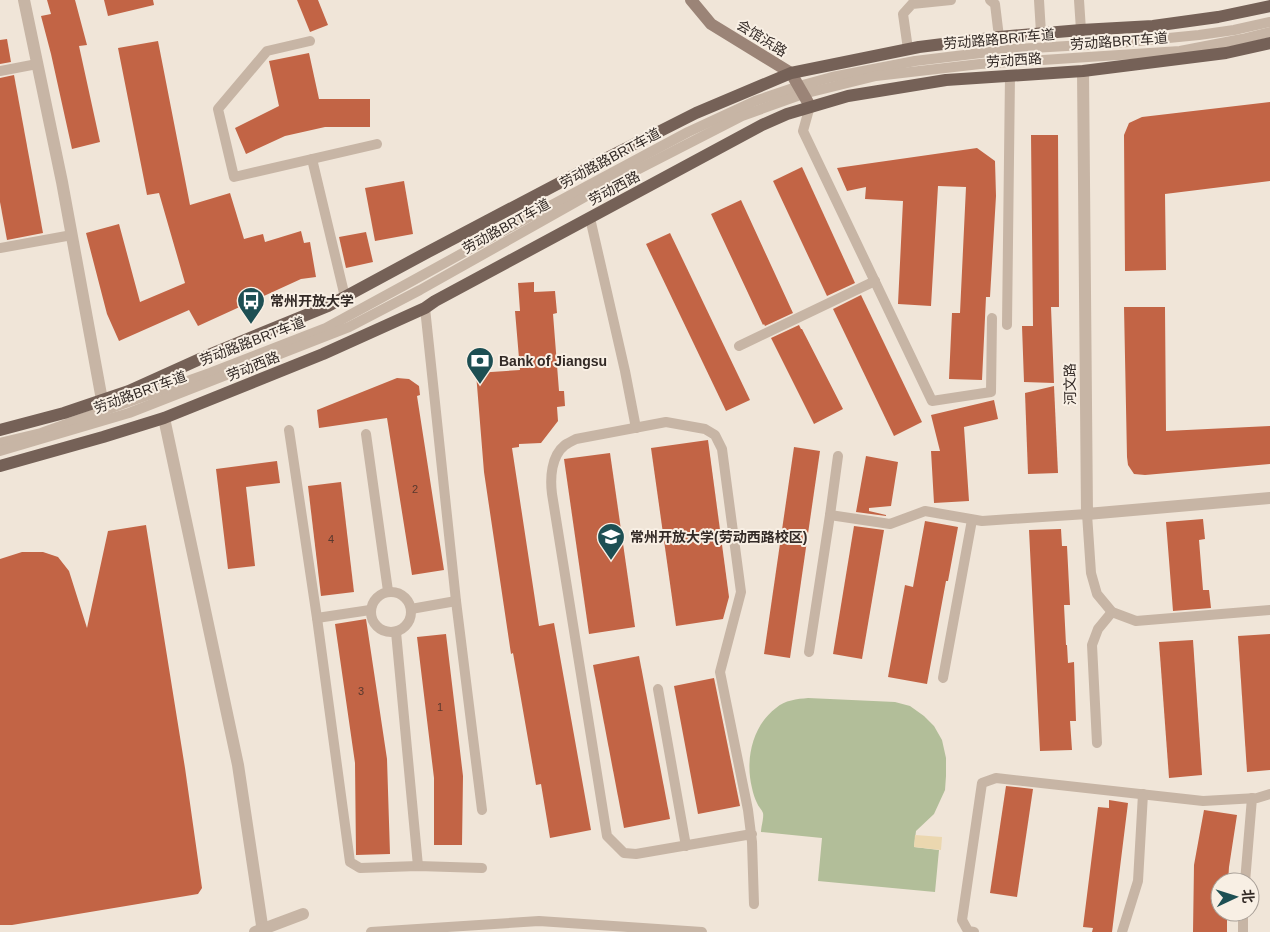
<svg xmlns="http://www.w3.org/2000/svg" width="1270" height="932" font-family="Helvetica,'Noto Sans SC',sans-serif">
  <rect width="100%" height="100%" fill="#f0e5d8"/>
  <path fill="#b2be99" d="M 808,698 L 895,702 L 910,706 L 924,716 L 934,726 L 942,740 L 946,758 L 946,776 L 945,790 L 934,814 L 916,831 L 914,847 L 939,850 L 935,892 L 818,881 L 822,838 L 761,832 C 761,827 764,818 763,813 C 762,810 758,806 757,803 C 755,799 753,793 752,788 C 745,760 752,726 776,708 C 785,700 797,699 808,698 Z"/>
  <polygon fill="#ebd7af" points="915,835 942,837 941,850 914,847"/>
  <g fill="#c26445">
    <polygon points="47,0 75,0 87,45 79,46 100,142 72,149 51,54 41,16 51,14"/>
    <polygon points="104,0 153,0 154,5 108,16"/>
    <polygon points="297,0 318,0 328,25 310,32"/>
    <polygon points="7,39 11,62 0,64 0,40"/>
    <polygon points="158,41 190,205 230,193 244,239 263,234 265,242 301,231 304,243 310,242 316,277 301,279 198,326 189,310 119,341 107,314 86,233 119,224 140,302 185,283 159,193 147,195 118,48"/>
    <polygon points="309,53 319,99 370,99 370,127 325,127 285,136 246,154 235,128 279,106 269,61"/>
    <polygon points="14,75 43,233 7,240 0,202 0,78"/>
    <polygon points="1270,102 1270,181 1165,194 1166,270 1125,271 1124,135 1129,123 1142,117"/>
    <polygon points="1031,135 1058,135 1059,307 1051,307 1054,383 1024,382 1022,326 1033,326"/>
    <polygon points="977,148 995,161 996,196 990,297 986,297 982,380 949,379 952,313 960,313 966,187 938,186 931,306 898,304 903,201 865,199 866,187 847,191 837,168"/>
    <polygon points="802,167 855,283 827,296 773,181"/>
    <polygon points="404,181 413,234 375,241 365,188"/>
    <polygon points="741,200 793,313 765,326 764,324 763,325 711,214"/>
    <polygon points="366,232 373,262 346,268 339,237"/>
    <polygon points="670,233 750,400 726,411 646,244"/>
    <polygon points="534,282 534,292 555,291 557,313 553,314 559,391 564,391 565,406 557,407 558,421 541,443 519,444 519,447 512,448 539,626 554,623 591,830 550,838 541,784 536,785 513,653 511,654 484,472 476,373 520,370 515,311 520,311 518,283"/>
    <polygon points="861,295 922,422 894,436 833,309"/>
    <polygon points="1124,307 1165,307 1166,431 1270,426 1270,464 1145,475 1134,474 1128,465 1127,457"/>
    <polygon points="799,325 801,329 802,329 843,409 814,424 771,338"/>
    <polygon points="397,378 409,379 419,386 420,395 417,396 444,570 412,575 387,418 319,428 317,410"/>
    <polygon points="1054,386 1058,473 1028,474 1025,393"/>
    <polygon points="994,400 998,419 964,427 969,501 934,503 931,451 940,451 931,415"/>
    <polygon points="708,440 729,597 723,619 676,626 651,448"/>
    <polygon points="794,447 820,451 790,658 764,654"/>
    <polygon points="610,453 635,627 589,634 564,459"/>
    <polygon points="866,456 898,462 891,506 869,508 869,511 886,515 886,516 856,512"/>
    <polygon points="277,461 280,483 246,487 255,566 228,569 216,469"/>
    <polygon points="341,482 354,592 321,596 308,486"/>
    <polygon points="1203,519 1205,539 1199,540 1203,590 1209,590 1211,608 1173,611 1166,522"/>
    <polygon points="925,521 958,527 948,581 946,581 927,684 888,677 905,585 913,587"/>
    <polygon points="146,525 185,768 202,888 198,894 12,925 0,925 0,559 22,552 43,552 58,557 69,571 87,628 108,531"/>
    <polygon points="854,526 884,530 862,659 833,654"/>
    <polygon points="1061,529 1062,546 1067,546 1070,605 1064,605 1066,645 1067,645 1068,663 1074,662 1076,721 1070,721 1072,750 1040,751 1029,530"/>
    <polygon points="366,619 387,759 390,854 356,855 355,763 335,624"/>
    <polygon points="446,634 463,776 462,845 434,845 434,778 417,637"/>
    <polygon points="1270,634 1270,770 1247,772 1238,636"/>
    <polygon points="1193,640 1202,775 1169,778 1159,642"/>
    <polygon points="639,656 670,819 624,828 593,665"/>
    <polygon points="714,678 740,806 698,814 674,686"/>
    <polygon points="1006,786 1033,789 1017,897 990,893"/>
    <polygon points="1109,800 1128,803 1112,932 1092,932 1093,928 1083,927 1098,807 1109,808"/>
    <polygon points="1204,810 1237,815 1229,867 1228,882 1220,882 1220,912 1227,912 1227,932 1193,932 1194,865"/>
  </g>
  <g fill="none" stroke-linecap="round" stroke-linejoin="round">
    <g stroke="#c7b5a5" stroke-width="10">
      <polyline points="990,0 995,4 999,37"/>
      <polyline points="1039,0 1041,33"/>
      <polyline points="1079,0 1081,30"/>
      <polyline points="310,41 267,51 218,109 234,177 377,144"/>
      <polyline points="908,49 903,14 912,4 951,0"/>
      <polyline points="0,71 37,64"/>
      <polyline points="810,106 803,131 932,401 991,392 992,318"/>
      <polyline points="312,159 345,297"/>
      <polyline points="590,218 625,371 636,428"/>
      <polyline points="0,248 72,235"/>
      <polyline points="425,308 456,601 482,810"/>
      <polyline points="1007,325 1010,75"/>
      <polyline points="739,346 875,281"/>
      <polyline points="289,430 317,618 350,862 360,868 418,866 482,868"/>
      <polyline points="366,434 388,591"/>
      <polyline points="0,443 41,433 210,373 326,328 403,286 490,238 688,132 755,101 799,86 832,77 915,61 1014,49 1118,43 1199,35 1234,30 1270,22"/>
      <polyline points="0,451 129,413 349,327 420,290 592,193 742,116 803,94 876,76 980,64 1180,51 1242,39 1270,32"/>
      <polyline points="830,515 838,456"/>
      <circle cx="391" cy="612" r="20"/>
      <polyline points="411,609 456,601"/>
      <polyline points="317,618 370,610"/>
      <polyline points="396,632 418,866"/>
      <polyline points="809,652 830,515 890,524 925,511 982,521 1087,514 1091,573 1097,594 1112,612 1136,621 1270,610"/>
      <polyline points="943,678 972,520"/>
      <polyline points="658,689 686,846"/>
      <polyline points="1097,743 1092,645 1098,629 1112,612"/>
      <path d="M 752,834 L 636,854 L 624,853 L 607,836 L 552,494 C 550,478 551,456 565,445 C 568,443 572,441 576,439 L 666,422 L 705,429 L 715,435 L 722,449 L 741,592 L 720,672 L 748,810 L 752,842 L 754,904"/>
      <polyline points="1245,882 1252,798"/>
      <polyline points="371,932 539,921 702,932"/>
      <polyline points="974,932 968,931 962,920 982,783 996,778 1203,801 1257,798 1270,794"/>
      <polyline points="1122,932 1138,881 1143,794"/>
      <polyline points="1243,932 1243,912"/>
    </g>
    <g stroke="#c7b5a5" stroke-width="12">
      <polyline points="24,0 62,182 102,400"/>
      <polyline points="1083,71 1087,514 1270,498"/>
      <polyline points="164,418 238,765 263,932"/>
      <polyline points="255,932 303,914"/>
    </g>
    <polyline stroke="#9b8477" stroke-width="12" points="691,0 711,24 791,73 810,106"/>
    <g stroke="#756157" stroke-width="12">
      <polyline points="0,430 64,413 129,391 211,354 328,306 428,252 603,160 696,113 791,73 919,47 999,37 1081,30 1153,26 1218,17 1270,6"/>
      <polyline points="0,466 103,437 164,418 323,354 425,308 435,301 762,125 787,114 848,96 946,80 1083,71 1226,53 1270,43"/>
    </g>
  </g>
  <defs>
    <symbol id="bus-pin" viewBox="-11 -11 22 30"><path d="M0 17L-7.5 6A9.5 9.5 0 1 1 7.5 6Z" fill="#1d4f53" stroke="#f8efe4"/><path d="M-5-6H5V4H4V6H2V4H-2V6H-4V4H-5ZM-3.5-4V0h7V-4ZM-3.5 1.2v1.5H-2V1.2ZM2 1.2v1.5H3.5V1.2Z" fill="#fff"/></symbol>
    <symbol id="bank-pin" viewBox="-11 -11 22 30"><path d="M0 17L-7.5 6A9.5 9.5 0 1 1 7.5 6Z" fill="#1d4f53" stroke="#f8efe4"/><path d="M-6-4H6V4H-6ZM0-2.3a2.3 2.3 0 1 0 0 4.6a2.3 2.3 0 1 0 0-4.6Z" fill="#fff"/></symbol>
    <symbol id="university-pin" viewBox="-11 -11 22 30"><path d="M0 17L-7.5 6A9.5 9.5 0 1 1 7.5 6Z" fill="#1d4f53" stroke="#f8efe4"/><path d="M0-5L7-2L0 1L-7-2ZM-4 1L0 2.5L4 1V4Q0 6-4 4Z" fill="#fff"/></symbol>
  </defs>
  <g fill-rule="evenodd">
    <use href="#bus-pin" x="235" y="285" width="32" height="43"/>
    <use href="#bank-pin" x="464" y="345" width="32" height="43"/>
    <use href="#university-pin" x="595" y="521" width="32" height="43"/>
  </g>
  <g text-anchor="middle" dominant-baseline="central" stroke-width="4" stroke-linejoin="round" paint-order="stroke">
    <g font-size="11" fill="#57382e">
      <text x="415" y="489">2</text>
      <text x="331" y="539">4</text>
      <text x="361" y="691">3</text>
      <text x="440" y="707">1</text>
    </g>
    <g font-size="14" fill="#332a26" stroke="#f8efe4">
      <text transform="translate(762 38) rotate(32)">会馆浜路</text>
      <text transform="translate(999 39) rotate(-5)">劳动路路BRT车道</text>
      <text transform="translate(1119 41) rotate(-4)">劳动路BRT车道</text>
      <text transform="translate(1014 60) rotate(-4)">劳动西路</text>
      <text transform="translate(610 158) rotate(-28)">劳动路路BRT车道</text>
      <text transform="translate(614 188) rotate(-28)">劳动西路</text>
      <text transform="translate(506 226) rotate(-29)">劳动路BRT车道</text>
      <text transform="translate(252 341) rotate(-21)">劳动路路BRT车道</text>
      <text transform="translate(253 366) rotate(-22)">劳动西路</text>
      <text transform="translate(1070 384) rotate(-91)">河文路</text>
      <text transform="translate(140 392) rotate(-20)">劳动路BRT车道</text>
    </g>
    <g font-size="14" font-weight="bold" fill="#332a26" stroke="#f8efe4" text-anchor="start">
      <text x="270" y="301">常州开放大学</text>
      <text x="499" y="361">Bank of Jiangsu</text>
      <text x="630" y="537">常州开放大学(劳动西路校区)</text>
    </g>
  </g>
  <g transform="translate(1235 897) rotate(86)"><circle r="24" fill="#f8efe4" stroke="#a9a098"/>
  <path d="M0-4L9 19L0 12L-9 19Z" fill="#1d4f53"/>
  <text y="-8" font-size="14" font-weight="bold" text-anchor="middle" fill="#332a26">北</text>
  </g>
</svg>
